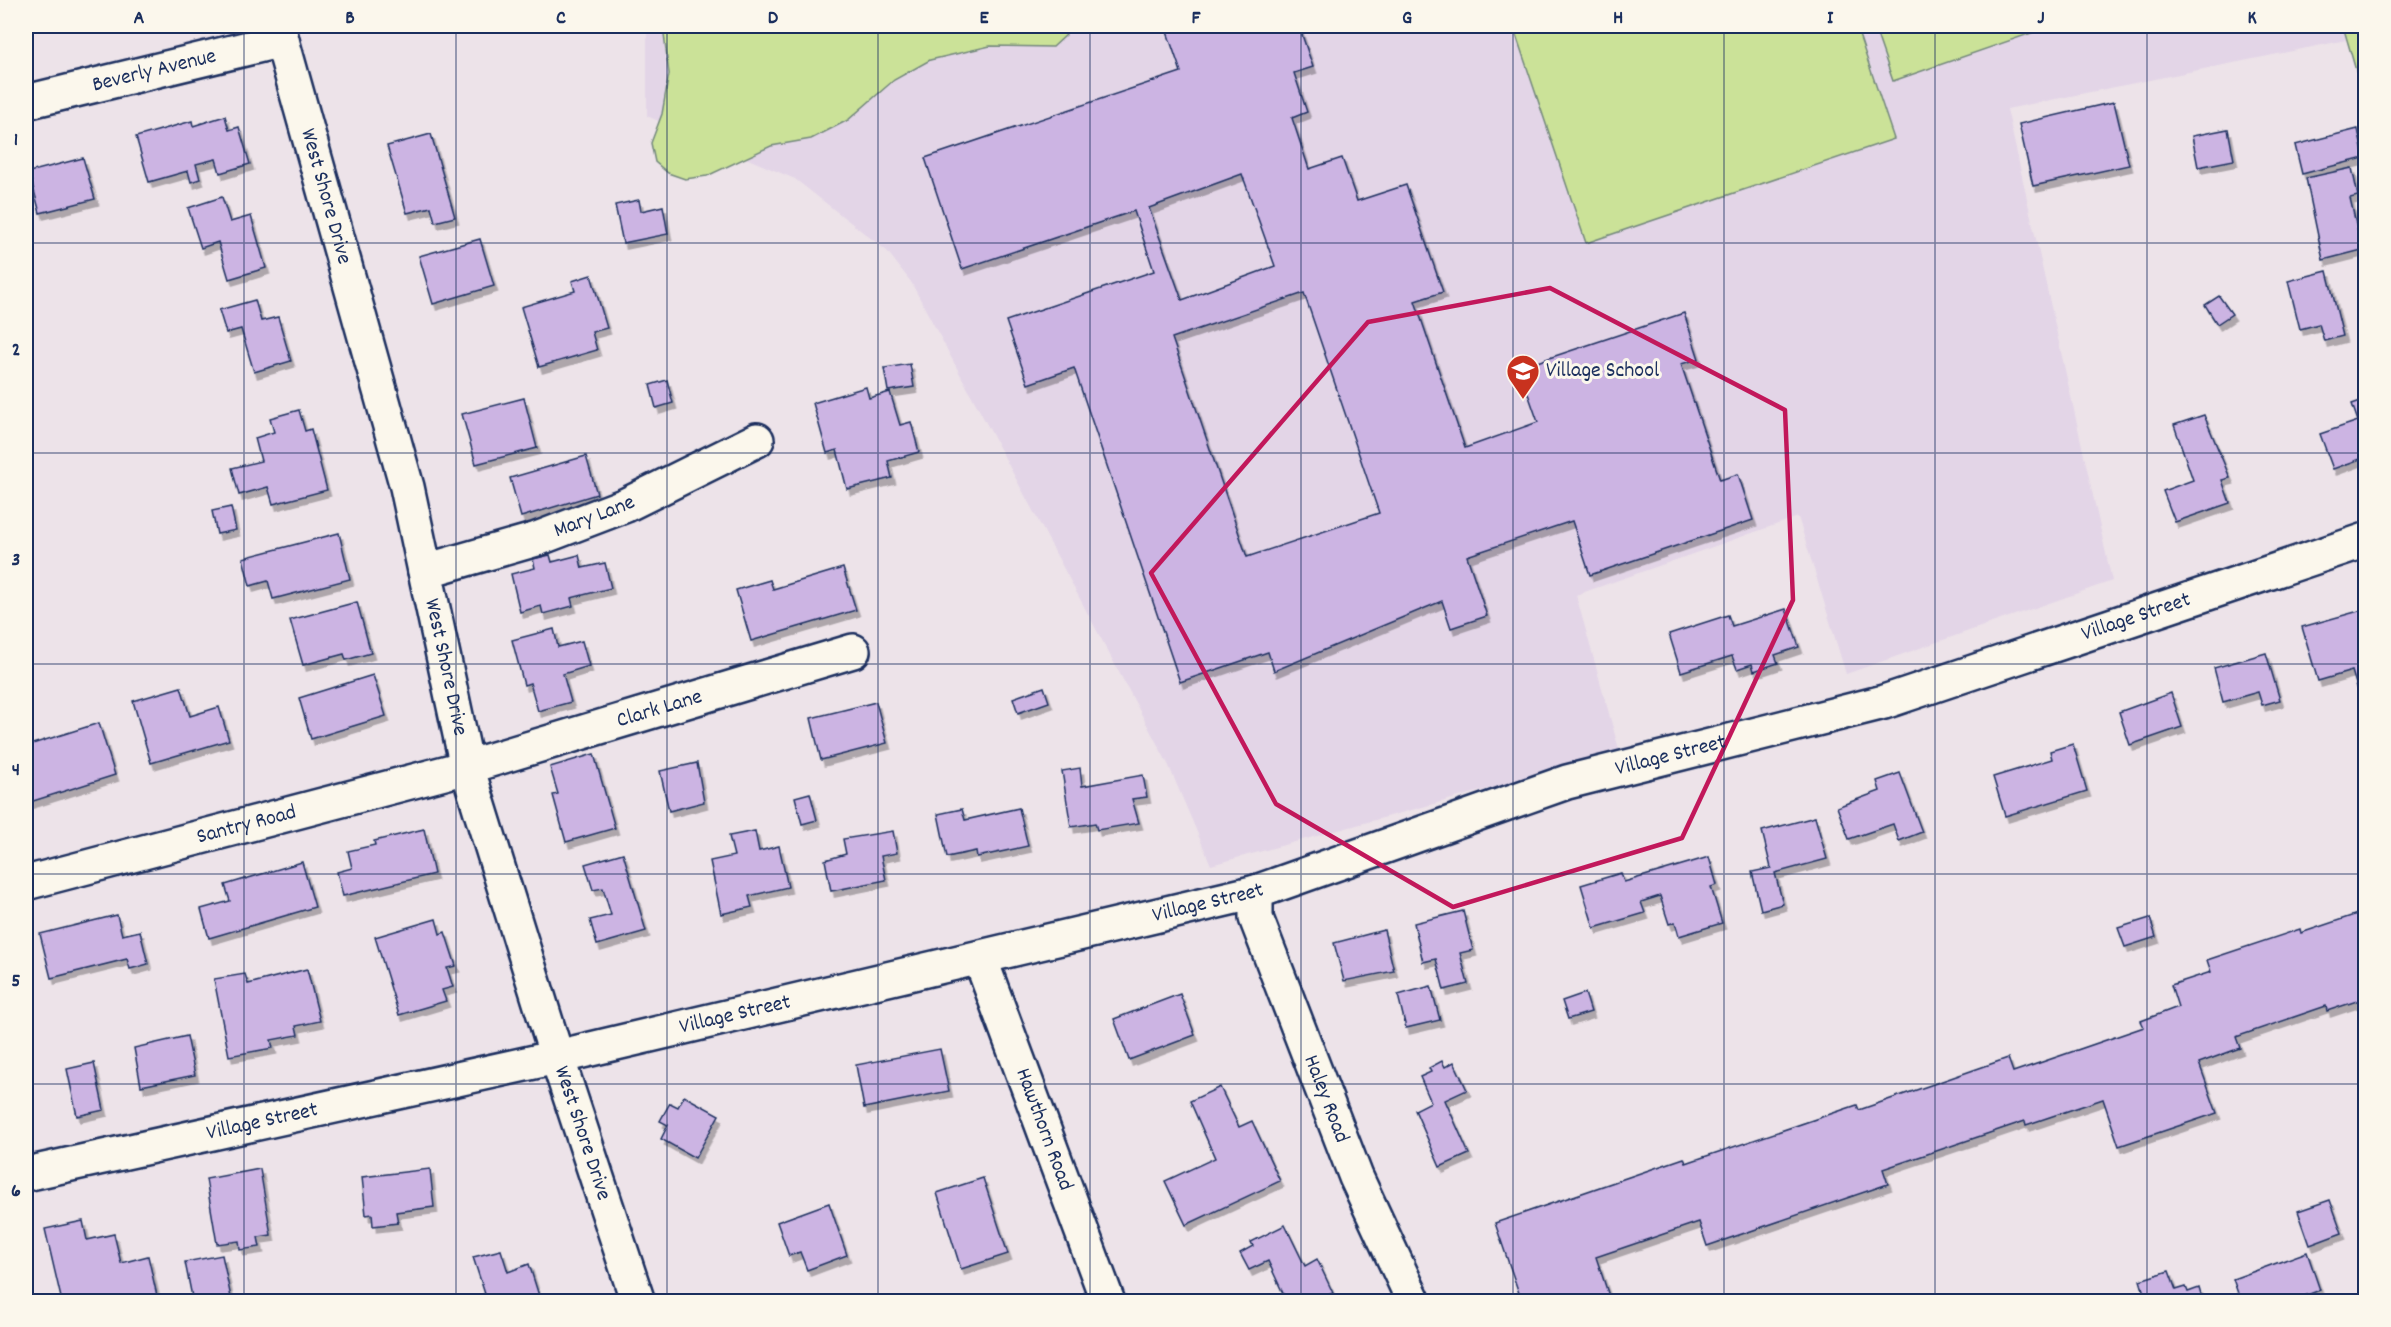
<svg xmlns="http://www.w3.org/2000/svg" width="2391" height="1327" font-family="Dekko,sans-serif">
  <defs>
    <filter id="shadow"><feDropShadow dx="3.5" dy="6" stdDeviation="0" flood-color="#0004"/></filter>
  </defs>
  <rect width="100%" height="100%" fill="#ede3e9"/>
  <filter id="ink" filterUnits="userSpaceOnUse"><feTurbulence type="fractalNoise" baseFrequency=".0167" numOctaves="2"/><feDisplacementMap in="SourceGraphic" scale="12" xChannelSelector="R" yChannelSelector="G"/><feConvolveMatrix kernelMatrix="1 2 1 2 8 2 1 2 1" color-interpolation-filters="sRGB"/></filter>
  <g filter="url(#ink)">
    <polygon fill="#e3d5e7" points="647,26 2343,26 2346,40 2007,109 2112,581 1846,674 1798,517 1576,595 1620,753 1211,865 1168,764 911,282 887,251 795,179 647,116"/>
    <g fill="#cbe298" stroke="#73887b" stroke-width="1.5">
      <polygon points="663,26 1058,26 1066,35 1053,47 990,46 930,60 894,80 848,120 811,139 771,146 707,176 685,179 668,173 655,162 651,143 662,114 669,74"/>
      <polygon points="1513,26 1856,26 1894,139 1586,243"/>
      <polygon points="1874,26 2052,26 1893,81"/>
      <polygon points="2343,26 2365,26 2365,72 2357,74"/>
    </g>
    <g fill="#ccb4e3" stroke="#1b2f5e" stroke-width="1.5" fill-rule="evenodd" filter="url(#shadow)">
      <path d="M 1165,26 L 1299,26 L 1313,67 L 1294,73 L 1307,112 L 1292,118 L 1309,169 L 1342,158 L 1357,201 L 1406,185 L 1443,292 L 1415,301 L 1465,448 L 1538,422 L 1519,368 L 1684,313 L 1699,359 L 1681,364 L 1720,480 L 1738,474 L 1753,520 L 1590,575 L 1572,521 L 1467,556 L 1487,616 L 1451,628 L 1442,601 L 1274,671 L 1268,652 L 1180,682 L 1074,368 L 1028,384 L 1006,321 L 1154,271 L 1134,211 L 962,269 L 925,158 L 1181,72 ZM 1242,174 L 1275,266 L 1182,300 L 1149,208 ZM 1304,293 L 1379,513 L 1247,557 L 1172,338 Z"/>
      <polygon points="2114,102 2129,165 2033,186 2019,124"/>
      <polygon points="225,116 229,130 239,127 250,164 220,173 216,159 196,164 200,179 191,182 188,171 149,182 136,137 192,121 193,126"/>
      <polygon points="2228,129 2234,160 2198,167 2192,136"/>
      <polygon points="2358,129 2364,158 2302,174 2295,145"/>
      <polygon points="431,134 455,217 435,222 431,207 407,213 387,146"/>
      <polygon points="83,158 95,199 40,213 29,172"/>
      <polygon points="2352,168 2358,196 2350,198 2362,250 2323,260 2306,178"/>
      <polygon points="222,197 230,222 251,216 266,268 229,279 218,242 201,248 188,208"/>
      <polygon points="639,200 641,211 663,206 668,234 623,243 615,205"/>
      <polygon points="480,239 494,286 433,304 419,256"/>
      <polygon points="2327,271 2343,336 2324,341 2319,324 2300,329 2288,281"/>
      <polygon points="591,275 607,328 592,332 597,350 539,367 521,307 575,291 572,281"/>
      <polygon points="2219,296 2232,314 2217,324 2205,305"/>
      <polygon points="255,300 261,321 278,317 291,361 254,372 241,329 226,333 219,310"/>
      <polygon points="910,364 914,387 888,391 884,368"/>
      <polygon points="667,380 673,403 656,408 650,385"/>
      <polygon points="866,387 869,398 890,392 900,425 911,422 919,452 888,461 892,478 847,489 837,450 827,453 813,403"/>
      <polygon points="524,398 537,448 476,464 462,414"/>
      <polygon points="2366,399 2366,457 2333,469 2320,434 2358,421 2352,404"/>
      <polygon points="299,410 305,431 311,429 327,490 273,504 268,487 239,495 232,468 261,461 255,438 274,432 270,418"/>
      <polygon points="2204,415 2230,478 2222,480 2230,503 2175,522 2163,491 2193,480 2174,425"/>
      <polygon points="586,456 597,494 521,517 510,478"/>
      <polygon points="231,507 236,530 217,534 212,511"/>
      <polygon points="339,533 350,579 273,599 268,581 250,586 243,558"/>
      <polygon points="550,555 552,562 579,555 582,568 605,563 611,588 571,598 573,606 543,614 541,606 520,612 511,574 535,568 533,559"/>
      <polygon points="843,568 856,610 751,641 736,590 770,580 773,589"/>
      <polygon points="357,602 371,653 346,660 344,654 303,665 290,620"/>
      <polygon points="1786,609 1799,647 1775,655 1778,663 1754,671 1752,664 1737,669 1732,656 1681,672 1669,634 1728,615 1732,626"/>
      <polygon points="2366,609 2366,702 2362,703 2352,671 2318,681 2302,627"/>
      <polygon points="554,629 558,647 582,641 589,666 563,674 571,702 538,711 530,683 524,685 512,640"/>
      <polygon points="2266,653 2280,700 2262,705 2258,692 2223,702 2214,668"/>
      <polygon points="373,675 386,716 311,739 299,698"/>
      <polygon points="181,687 190,716 219,707 229,740 151,763 133,701"/>
      <polygon points="1044,687 1049,702 1018,713 1013,698"/>
      <polygon points="2171,693 2182,727 2130,745 2119,712"/>
      <polygon points="876,702 887,743 821,760 811,718"/>
      <polygon points="99,723 115,775 27,803 26,746"/>
      <polygon points="2073,744 2087,791 2005,816 1993,777 2052,759 2050,751"/>
      <polygon points="594,754 615,828 566,842 553,795 558,794 550,767"/>
      <polygon points="697,763 704,802 669,811 660,771"/>
      <polygon points="1080,768 1082,786 1143,775 1147,797 1132,799 1139,823 1097,830 1095,823 1071,827 1062,771"/>
      <polygon points="1900,773 1922,832 1899,841 1893,824 1849,839 1837,807 1880,791 1877,781"/>
      <polygon points="810,793 817,820 802,824 795,797"/>
      <polygon points="1019,808 1028,846 977,857 976,851 947,857 938,814 962,809 965,820"/>
      <polygon points="1815,817 1827,859 1775,873 1783,904 1761,910 1752,872 1771,868 1762,831"/>
      <polygon points="424,829 434,874 343,896 337,872 352,868 348,851 375,845 374,841"/>
      <polygon points="755,831 759,851 779,846 788,887 749,896 752,907 721,914 710,861 734,856 729,836"/>
      <polygon points="893,831 897,853 881,856 886,880 831,891 825,860 846,854 843,839"/>
      <polygon points="623,853 646,931 597,945 590,920 611,915 603,888 593,890 585,864"/>
      <polygon points="1709,857 1717,885 1711,887 1722,923 1679,936 1675,922 1669,924 1660,896 1641,902 1645,913 1594,928 1581,885 1621,873 1624,882"/>
      <polygon points="302,862 315,907 209,938 201,909 230,901 225,885"/>
      <polygon points="1463,911 1473,950 1460,953 1468,984 1444,990 1436,959 1423,962 1414,923"/>
      <polygon points="2366,911 2366,998 2327,1011 2326,1006 2236,1037 2240,1048 2199,1063 2217,1113 2119,1146 2103,1099 2026,1125 2025,1121 1883,1169 1888,1184 1707,1246 1699,1222 1596,1257 1611,1302 1522,1302 1495,1223 1684,1158 1686,1163 1857,1105 1859,1110 2008,1058 2013,1072 2144,1027 2141,1021 2178,1007 2171,985 2211,972 2207,960 2300,929 2301,933"/>
      <polygon points="117,915 122,935 140,931 148,964 130,969 127,959 51,978 40,934"/>
      <polygon points="2150,918 2156,937 2125,947 2118,928"/>
      <polygon points="436,919 440,934 445,932 456,966 447,968 453,987 442,990 446,1001 399,1015 375,937"/>
      <polygon points="1384,930 1394,971 1344,981 1334,943"/>
      <polygon points="307,969 320,1021 296,1026 298,1035 271,1040 273,1048 229,1056 214,979 245,974 248,984"/>
      <polygon points="1431,986 1440,1020 1406,1028 1398,995"/>
      <polygon points="1585,993 1591,1012 1568,1019 1562,1001"/>
      <polygon points="1180,994 1195,1035 1129,1060 1114,1019"/>
      <polygon points="187,1036 195,1075 141,1086 134,1048"/>
      <polygon points="940,1049 949,1091 864,1108 856,1065"/>
      <polygon points="1442,1061 1445,1067 1454,1062 1467,1090 1445,1100 1469,1154 1440,1167 1415,1110 1431,1102 1420,1077 1431,1072 1429,1068"/>
      <polygon points="94,1063 104,1110 77,1116 67,1069"/>
      <polygon points="1220,1087 1239,1127 1252,1121 1280,1181 1186,1225 1165,1181 1215,1158 1190,1101"/>
      <polygon points="684,1096 719,1115 695,1158 661,1139 668,1125 660,1121 670,1103 678,1107"/>
      <polygon points="260,1169 271,1235 258,1237 260,1247 240,1250 239,1241 217,1244 206,1179"/>
      <polygon points="430,1169 434,1207 396,1212 398,1223 373,1226 372,1214 366,1215 362,1177"/>
      <polygon points="983,1178 1008,1254 961,1269 937,1193"/>
      <polygon points="2330,1200 2342,1233 2310,1245 2298,1211"/>
      <polygon points="829,1203 847,1255 807,1270 800,1252 789,1256 777,1222"/>
      <polygon points="83,1221 87,1240 114,1234 121,1263 148,1256 158,1300 150,1302 62,1302 45,1229"/>
      <polygon points="1285,1225 1305,1266 1317,1259 1333,1293 1326,1296 1328,1302 1287,1302 1268,1261 1249,1270 1240,1253 1253,1246 1251,1242"/>
      <polygon points="501,1250 508,1272 529,1264 541,1302 482,1302 480,1295 485,1294 473,1257"/>
      <polygon points="2307,1252 2320,1290 2289,1302 2241,1302 2233,1279"/>
      <polygon points="222,1255 232,1302 193,1302 185,1262"/>
      <polygon points="2169,1271 2176,1290 2186,1287 2188,1292 2199,1288 2203,1302 2141,1302 2146,1300 2140,1280"/>
    </g>
    <g fill="none" stroke-linecap="round" stroke-linejoin="round">
      <defs>
        <g id="minor">
          <path id="s1" d="M 26,102 L 282,40"/>
          <path id="s2" d="M 425,571 L 537,539 L 626,505 L 757,440"/>
          <path id="s3" d="M 26,883 L 467,767 L 853,651"/>
          <path id="s4" d="M 1256,892 L 1256,918 L 1356,1177 L 1414,1302"/>
          <path id="s5" d="M 980,958 L 1108,1302"/>
          <path id="s6" d="M 26,1174 L 557,1057"/>
        </g>
        <g id="major">
          <path id="s7" d="M 278,26 L 407,487 L 467,767 L 557,1057 L 638,1302"/>
          <path id="s8" d="M 557,1057 L 1256,892 L 1567,782 L 1884,702 L 2366,540"/>
        </g>
      </defs>
      <use href="#minor" stroke="#1b2f5e" stroke-width="38"/>
      <use href="#major" stroke="#1b2f5e" stroke-width="38"/>
      <use href="#minor" stroke="#fbf7ec" stroke-width="33"/>
      <use href="#major" stroke="#fbf7ec" stroke-width="33"/>
    </g>
  </g>
  <path fill="none" stroke="#c2185b" stroke-width="4.5" stroke-linejoin="round" d="M 1550,288 L 1785,410 L 1793,600 L 1682,838 L 1453,907 L 1276,804 L 1151,573 L 1368,322 Z"/>
  <path fill="none" stroke="#1b2f5e" stroke-width="1.5" stroke-opacity="0.55" d="M 244,26 L 244,1302M 456,26 L 456,1302M 667,26 L 667,1302M 878,26 L 878,1302M 1090,26 L 1090,1302M 1301,26 L 1301,1302M 1513,26 L 1513,1302M 1724,26 L 1724,1302M 1935,26 L 1935,1302M 2147,26 L 2147,1302M 26,243 L 2366,243M 26,453 L 2366,453M 26,664 L 2366,664M 26,874 L 2366,874M 26,1084 L 2366,1084"/>
  <defs>
    <symbol id="school-pin" viewBox="-11 -11 22 30"><path d="M0 17L-7.5 6A9.5 9.5 0 1 1 7.5 6Z" fill="#c8321e" stroke="#fbf7ec"/><path d="M0-5L7-2L0 1L-7-2ZM-4 1L0 2.5L4 1V4Q0 6-4 4Z" fill="#fff"/></symbol>
  </defs>
  <g fill-rule="evenodd">
    <use href="#school-pin" x="1504" y="352" width="38" height="52"/>
  </g>
  <g text-anchor="middle" dominant-baseline="central" stroke-width="6" stroke-linejoin="round" paint-order="stroke">
    <g font-size="22" fill="#1b2f5e" stroke="#fbf7ec">
      <text stroke="none"><textPath href="#s1" startOffset="132">Beverly Avenue</textPath></text>
      <text stroke="none"><textPath href="#s7" startOffset="177">West Shore Drive</textPath></text>
      <text stroke="none"><textPath href="#s2" startOffset="178">Mary Lane</textPath></text>
      <text stroke="none"><textPath href="#s8" startOffset="1641">Village Street</textPath></text>
      <text stroke="none"><textPath href="#s7" startOffset="663">West Shore Drive</textPath></text>
      <text stroke="none"><textPath href="#s3" startOffset="657">Clark Lane</textPath></text>
      <text stroke="none"><textPath href="#s8" startOffset="1155">Village Street</textPath></text>
      <text stroke="none"><textPath href="#s3" startOffset="228">Santry Road</textPath></text>
      <text stroke="none"><textPath href="#s8" startOffset="669">Village Street</textPath></text>
      <text stroke="none"><textPath href="#s8" startOffset="183">Village Street</textPath></text>
      <text stroke="none"><textPath href="#s4" startOffset="220">Haley Road</textPath></text>
      <text stroke="none"><textPath href="#s6" startOffset="242">Village Street</textPath></text>
      <text stroke="none"><textPath href="#s5" startOffset="183">Hawthorn Road</textPath></text>
      <text stroke="none"><textPath href="#s7" startOffset="1149">West Shore Drive</textPath></text>
    </g>
    <g font-size="22" fill="#1b2f5e" stroke="#fbf7ec" text-anchor="start">
      <text x="1546" y="371">Village School</text>
    </g>
  </g>
  <rect width="2391" height="1327" fill="none" stroke="#fbf7ec" stroke-width="66"/>
  <rect x="33" y="33" width="2325" height="1261" fill="none" stroke="#1b2f5e" stroke-width="2"/>
  <g font-size="20" text-anchor="middle" font-weight="bold" fill="#1b2f5e">
    <text x="139" y="23">A</text>
    <text x="350" y="23">B</text>
    <text x="561" y="23">C</text>
    <text x="773" y="23">D</text>
    <text x="984" y="23">E</text>
    <text x="1196" y="23">F</text>
    <text x="1407" y="23">G</text>
    <text x="1618" y="23">H</text>
    <text x="1830" y="23">I</text>
    <text x="2041" y="23">J</text>
    <text x="2252" y="23">K</text>
    <text x="16" y="145">1</text>
    <text x="16" y="355">2</text>
    <text x="16" y="565">3</text>
    <text x="16" y="775">4</text>
    <text x="16" y="986">5</text>
    <text x="16" y="1196">6</text>
  </g>
</svg>
